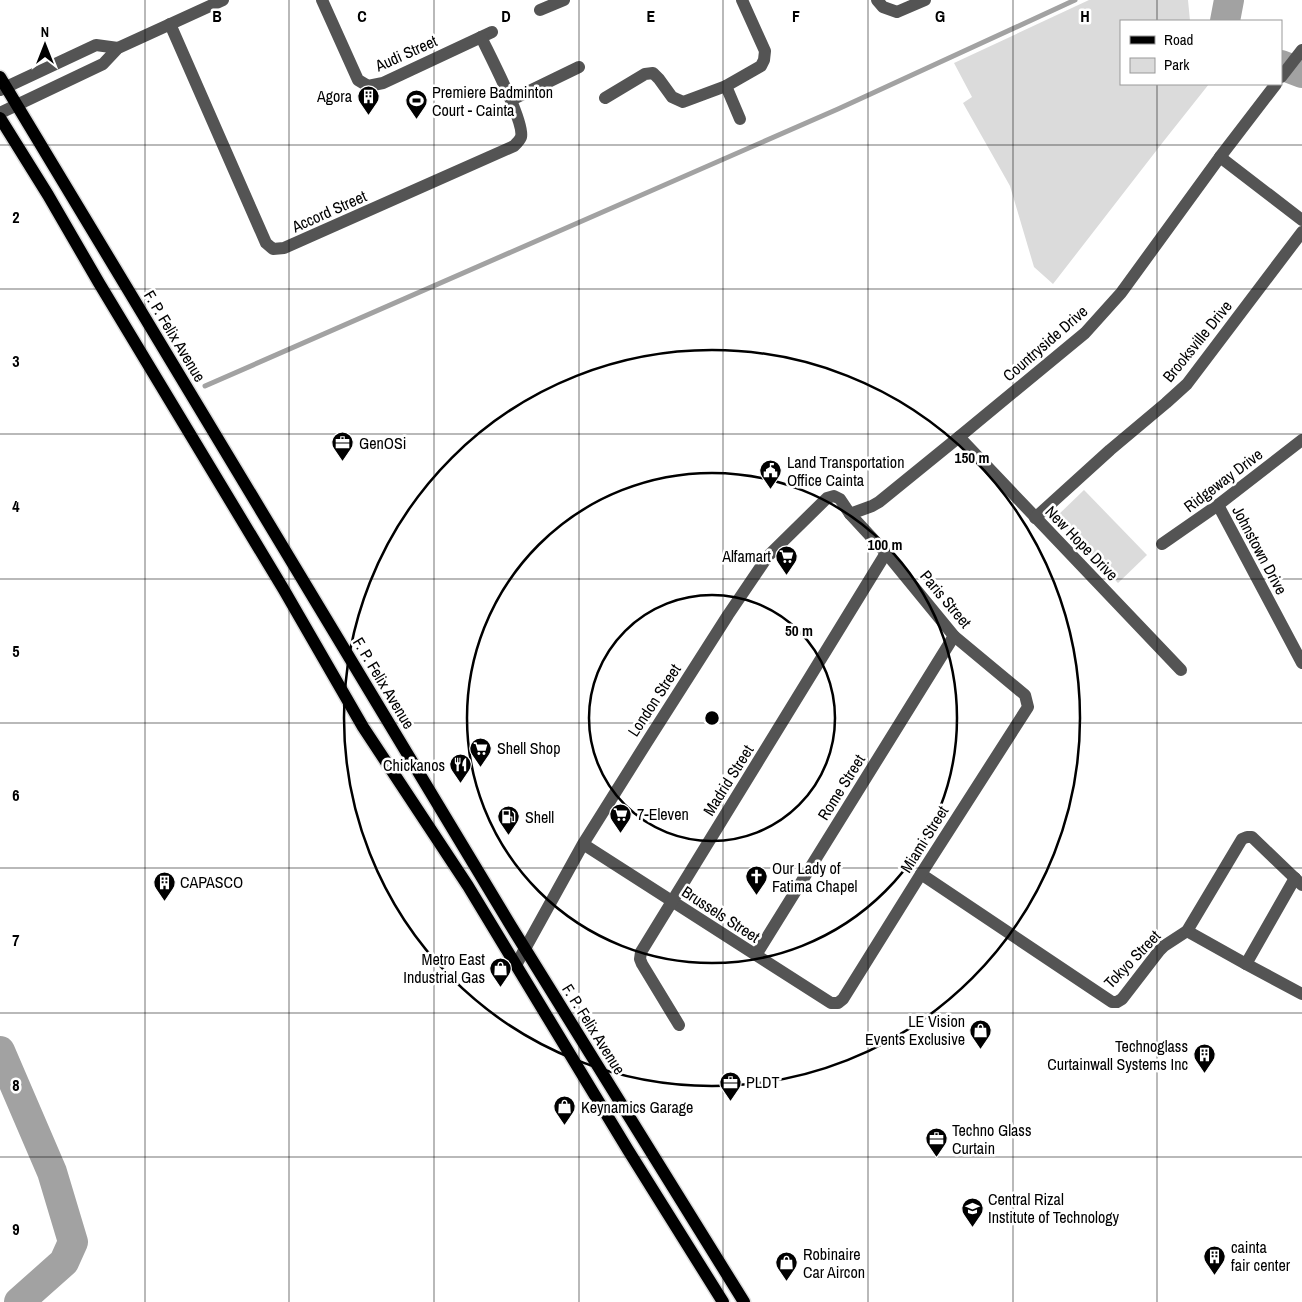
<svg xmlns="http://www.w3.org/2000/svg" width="1302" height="1302" font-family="'Archivo Narrow',sans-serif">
  <rect width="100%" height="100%" fill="#fff"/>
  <g fill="#dbdbdb">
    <polygon points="1089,0 1188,0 1190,21 1121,21 1121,84 1209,84 1163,142 1053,284 1034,267 1010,186 963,103 972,97 954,63"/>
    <polygon points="1084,490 1147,555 1118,583 1055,518"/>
  </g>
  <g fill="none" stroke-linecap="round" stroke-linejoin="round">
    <polyline stroke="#a2a2a2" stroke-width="5" points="205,386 838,109 1075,0"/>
    <g stroke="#a2a2a2" stroke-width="30">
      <polyline points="1225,21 1229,0"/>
      <polyline points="1281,65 1302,73"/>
      <polyline points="0,1051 52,1172 73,1242 64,1262 19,1302"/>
    </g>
    <defs>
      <g id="major">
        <polyline points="0,77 511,926 744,1302"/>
        <polyline points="0,118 48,195 99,283 284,590 363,727 468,886 628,1150 723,1302"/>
      </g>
    </defs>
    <use href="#major" stroke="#dbdbdb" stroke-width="15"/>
    <g stroke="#545454" stroke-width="12">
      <polyline points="322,0 358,80 368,86 383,83 492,32"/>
      <polyline points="877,0 883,7 897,12 925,0"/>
      <polyline points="540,10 564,0"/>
      <path d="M 170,24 L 266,243 L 273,249 L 284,248 L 514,146 C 516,144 520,140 521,137 C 525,122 489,54 481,37"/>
      <polyline points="1281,77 1302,50"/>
      <polyline points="726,86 740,119"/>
      <polyline points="0,90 96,45 118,48"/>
      <polyline points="605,98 645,74 653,73 659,79 672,97 683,102 726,86 761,66 764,60 765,51 742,0"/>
      <polyline points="511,100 579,67"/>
      <polyline points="0,113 103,64 118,48 223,0"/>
      <polyline points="1220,157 1302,220"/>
      <polyline points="959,437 1181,670"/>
      <polyline points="1218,505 1302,663"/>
      <polyline points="850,514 872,506 879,502 959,437 1085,333 1121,293 1220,157 1276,84"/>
      <polyline points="1035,518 1110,450 1166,403 1187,384 1302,232"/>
      <polyline points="1162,544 1218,505 1302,440"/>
      <polyline points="921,874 1112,1002 1117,1002 1122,999 1159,951 1164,946 1187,931 1242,839 1247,837 1252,837 1302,885"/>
      <polyline points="1187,931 1246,964 1302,994"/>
      <polyline points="756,955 954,636"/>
      <polyline points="1246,964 1295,878"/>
      <polyline points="516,965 583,844 647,742 728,615 768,556 827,498 834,496 840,499 850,514 886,553 954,636 1025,695 1028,707 921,874 843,999 838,1003 831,1003 583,844"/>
      <polyline points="679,1025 642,964 640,959 641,952 886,553"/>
    </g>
    <use href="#major" stroke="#000" stroke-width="12"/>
  </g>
  <path fill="none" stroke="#000" stroke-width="1" stroke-opacity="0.55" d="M 145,0 L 145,1302M 289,0 L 289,1302M 434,0 L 434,1302M 579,0 L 579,1302M 723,0 L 723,1302M 868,0 L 868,1302M 1013,0 L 1013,1302M 1157,0 L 1157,21M 1157,84 L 1157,1302M 0,145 L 1302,145M 0,289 L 1302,289M 0,434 L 1302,434M 0,579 L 1302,579M 0,723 L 1302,723M 0,868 L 1302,868M 0,1013 L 1302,1013M 0,1157 L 1302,1157"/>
  <g fill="none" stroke="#000" stroke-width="2.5">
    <circle cx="712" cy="718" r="123"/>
    <circle cx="712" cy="718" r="245"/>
    <circle cx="712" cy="718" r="368"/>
  </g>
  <defs>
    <symbol id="building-pin" viewBox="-11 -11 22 30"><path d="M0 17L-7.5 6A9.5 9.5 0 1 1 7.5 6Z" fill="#000" stroke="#fff"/><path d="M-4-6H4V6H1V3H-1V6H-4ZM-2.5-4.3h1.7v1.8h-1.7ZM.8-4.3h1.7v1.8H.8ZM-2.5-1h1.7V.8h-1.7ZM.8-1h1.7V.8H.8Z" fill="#fff"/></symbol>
    <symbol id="stadium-pin" viewBox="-11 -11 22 30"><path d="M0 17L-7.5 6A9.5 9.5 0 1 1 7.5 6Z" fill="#000" stroke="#fff"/><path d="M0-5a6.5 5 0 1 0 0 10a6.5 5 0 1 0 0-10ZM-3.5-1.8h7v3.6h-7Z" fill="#fff"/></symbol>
    <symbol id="office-pin" viewBox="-11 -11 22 30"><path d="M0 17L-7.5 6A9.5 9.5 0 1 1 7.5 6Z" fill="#000" stroke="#fff"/><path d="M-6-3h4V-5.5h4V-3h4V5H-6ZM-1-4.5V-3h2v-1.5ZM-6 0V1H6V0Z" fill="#fff"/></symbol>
    <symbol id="civic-pin" viewBox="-11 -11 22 30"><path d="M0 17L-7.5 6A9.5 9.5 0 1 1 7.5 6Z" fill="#000" stroke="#fff"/><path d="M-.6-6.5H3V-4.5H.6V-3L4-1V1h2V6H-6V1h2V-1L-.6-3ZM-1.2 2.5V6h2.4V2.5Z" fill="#fff"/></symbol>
    <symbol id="supermarket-pin" viewBox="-11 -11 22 30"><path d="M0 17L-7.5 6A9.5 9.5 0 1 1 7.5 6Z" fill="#000" stroke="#fff"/><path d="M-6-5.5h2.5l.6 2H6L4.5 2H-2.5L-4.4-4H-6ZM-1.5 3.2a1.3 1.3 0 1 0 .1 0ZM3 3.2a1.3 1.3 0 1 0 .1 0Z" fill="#fff"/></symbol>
    <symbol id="restaurant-pin" viewBox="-11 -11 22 30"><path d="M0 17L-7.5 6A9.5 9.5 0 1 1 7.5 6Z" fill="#000" stroke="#fff"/><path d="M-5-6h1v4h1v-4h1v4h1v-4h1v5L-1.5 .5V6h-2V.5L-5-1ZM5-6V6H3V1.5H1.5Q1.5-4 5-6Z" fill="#fff"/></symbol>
    <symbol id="fuel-pin" viewBox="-11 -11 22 30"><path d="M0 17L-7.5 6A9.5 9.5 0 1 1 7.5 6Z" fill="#000" stroke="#fff"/><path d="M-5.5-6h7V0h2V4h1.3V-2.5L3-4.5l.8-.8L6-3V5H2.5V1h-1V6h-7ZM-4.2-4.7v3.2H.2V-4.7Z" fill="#fff"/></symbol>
    <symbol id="church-pin" viewBox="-11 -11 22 30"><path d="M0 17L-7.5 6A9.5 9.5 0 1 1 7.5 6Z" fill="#000" stroke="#fff"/><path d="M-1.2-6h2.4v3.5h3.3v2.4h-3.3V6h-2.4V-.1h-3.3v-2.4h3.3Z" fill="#fff"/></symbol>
    <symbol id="shop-pin" viewBox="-11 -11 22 30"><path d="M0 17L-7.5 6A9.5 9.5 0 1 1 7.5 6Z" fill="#000" stroke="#fff"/><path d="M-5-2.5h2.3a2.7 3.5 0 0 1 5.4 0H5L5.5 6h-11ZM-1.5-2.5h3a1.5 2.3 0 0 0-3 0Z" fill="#fff"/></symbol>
    <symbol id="school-pin" viewBox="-11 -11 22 30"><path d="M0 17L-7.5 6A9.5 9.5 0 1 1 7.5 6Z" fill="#000" stroke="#fff"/><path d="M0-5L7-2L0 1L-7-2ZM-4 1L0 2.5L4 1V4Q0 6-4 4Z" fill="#fff"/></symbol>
  </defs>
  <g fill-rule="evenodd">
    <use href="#building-pin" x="356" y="84" width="25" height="34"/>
    <use href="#stadium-pin" x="404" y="88" width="25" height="34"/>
    <use href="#office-pin" x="330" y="430" width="25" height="34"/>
    <use href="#civic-pin" x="758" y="458" width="25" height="34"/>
    <use href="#supermarket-pin" x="774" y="544" width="25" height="34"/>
    <use href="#supermarket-pin" x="468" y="736" width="25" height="34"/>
    <use href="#restaurant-pin" x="448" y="752" width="25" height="34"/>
    <use href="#supermarket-pin" x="608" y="802" width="25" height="34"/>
    <use href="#fuel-pin" x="496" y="804" width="25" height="34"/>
    <use href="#church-pin" x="744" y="864" width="25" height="34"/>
    <use href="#building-pin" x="152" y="870" width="25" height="34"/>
    <use href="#shop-pin" x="488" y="956" width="25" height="34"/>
    <use href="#shop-pin" x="968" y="1018" width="25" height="34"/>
    <use href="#building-pin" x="1192" y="1042" width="25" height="34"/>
    <use href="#office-pin" x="718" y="1070" width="25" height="34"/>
    <use href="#shop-pin" x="552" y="1094" width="25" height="34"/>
    <use href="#office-pin" x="924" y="1126" width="25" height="34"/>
    <use href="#school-pin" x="960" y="1196" width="25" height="34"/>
    <use href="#building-pin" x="1202" y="1244" width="25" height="34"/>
    <use href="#shop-pin" x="774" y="1250" width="25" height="34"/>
  </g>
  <g text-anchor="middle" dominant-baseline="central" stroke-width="5" stroke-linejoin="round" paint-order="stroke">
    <g font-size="16" fill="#000" stroke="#fff">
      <text transform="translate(406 53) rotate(-24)">Audi Street</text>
      <text transform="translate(329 211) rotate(-24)">Accord Street</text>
      <text transform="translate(175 336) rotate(59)">F. P. Felix Avenue</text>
      <text transform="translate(1197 341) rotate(-51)">Brooksville Drive</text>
      <text transform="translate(1045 343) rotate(-41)">Countryside Drive</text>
      <text transform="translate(1223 480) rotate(-37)">Ridgeway Drive</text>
      <text transform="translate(1082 543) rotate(46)">New Hope Drive</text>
      <text transform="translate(1260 550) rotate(62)">Johnstown Drive</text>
      <text transform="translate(946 599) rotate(50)">Paris Street</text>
      <text transform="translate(384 683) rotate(59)">F. P. Felix Avenue</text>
      <text transform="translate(654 700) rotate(-57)">London Street</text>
      <text transform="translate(728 780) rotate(-58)">Madrid Street</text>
      <text transform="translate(841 787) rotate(-58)">Rome Street</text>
      <text transform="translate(924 839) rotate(-58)">Miami Street</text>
      <text transform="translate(721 914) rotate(33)">Brussels Street</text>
      <text transform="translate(1132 959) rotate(-46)">Tokyo Street</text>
      <text transform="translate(594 1029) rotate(58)">F. P. Felix Avenue</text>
    </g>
    <g font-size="16" fill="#000" stroke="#fff" text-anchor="start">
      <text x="432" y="92">Premiere Badminton<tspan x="432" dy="18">Court - Cainta</tspan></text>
      <text x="352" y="96" text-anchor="end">Agora</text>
      <text x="359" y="443">GenOSi</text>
      <text x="787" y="462">Land Transportation<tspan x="787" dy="18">Office Cainta</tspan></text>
      <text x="771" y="556" text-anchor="end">Alfamart</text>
      <text x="497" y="748">Shell Shop</text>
      <text x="445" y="765" text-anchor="end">Chickanos</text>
      <text x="637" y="814">7-Eleven</text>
      <text x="525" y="817">Shell</text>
      <text x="772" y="868">Our Lady of<tspan x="772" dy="18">Fatima Chapel</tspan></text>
      <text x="180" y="882">CAPASCO</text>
      <text x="485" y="959" text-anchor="end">Metro East<tspan x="485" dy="18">Industrial Gas</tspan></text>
      <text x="965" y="1021" text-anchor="end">LE Vision<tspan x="965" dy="18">Events Exclusive</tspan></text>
      <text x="1188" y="1046" text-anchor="end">Technoglass<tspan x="1188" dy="18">Curtainwall Systems Inc</tspan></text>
      <text x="746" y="1082">PLDT</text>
      <text x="581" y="1107">Keynamics Garage</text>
      <text x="952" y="1130">Techno Glass<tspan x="952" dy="18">Curtain</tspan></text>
      <text x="988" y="1199">Central Rizal<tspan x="988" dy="18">Institute of Technology</tspan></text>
      <text x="1231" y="1247">cainta<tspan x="1231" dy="18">fair center</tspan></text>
      <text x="803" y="1254">Robinaire<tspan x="803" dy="18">Car Aircon</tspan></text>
    </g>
  </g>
  <g font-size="16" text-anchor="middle" font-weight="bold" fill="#000" stroke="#fff" stroke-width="5" stroke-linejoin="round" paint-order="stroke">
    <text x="217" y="22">B</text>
    <text x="362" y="22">C</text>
    <text x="506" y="22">D</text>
    <text x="651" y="22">E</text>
    <text x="796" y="22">F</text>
    <text x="940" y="22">G</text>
    <text x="1085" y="22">H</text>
    <text x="16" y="223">2</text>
    <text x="16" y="367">3</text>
    <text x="16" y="512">4</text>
    <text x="16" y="657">5</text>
    <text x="16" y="801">6</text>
    <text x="16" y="946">7</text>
    <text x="16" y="1091">8</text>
    <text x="16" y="1235">9</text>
  </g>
  <circle cx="712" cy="718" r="8" fill="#000" stroke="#fff" stroke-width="2.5"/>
  <g font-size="15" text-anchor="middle" font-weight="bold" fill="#000" stroke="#fff" stroke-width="5" stroke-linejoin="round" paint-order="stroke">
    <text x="972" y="463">150 m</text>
    <text x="885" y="550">100 m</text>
    <text x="799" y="636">50 m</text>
  </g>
  <rect x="1120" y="20" width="162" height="65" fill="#ffffff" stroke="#999999"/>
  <rect x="1130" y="36" width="25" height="8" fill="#000000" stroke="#999999"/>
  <text x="1164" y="45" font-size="15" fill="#000000">Road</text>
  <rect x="1130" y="58" width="25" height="15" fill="#dbdbdb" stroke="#999999"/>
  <text x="1164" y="70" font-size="15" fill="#000000">Park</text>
  <g transform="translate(45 45)" stroke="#ffffff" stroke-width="4" paint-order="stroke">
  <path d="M0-4L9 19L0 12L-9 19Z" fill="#000000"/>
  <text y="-8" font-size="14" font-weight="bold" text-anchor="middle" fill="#000000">N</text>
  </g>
</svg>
